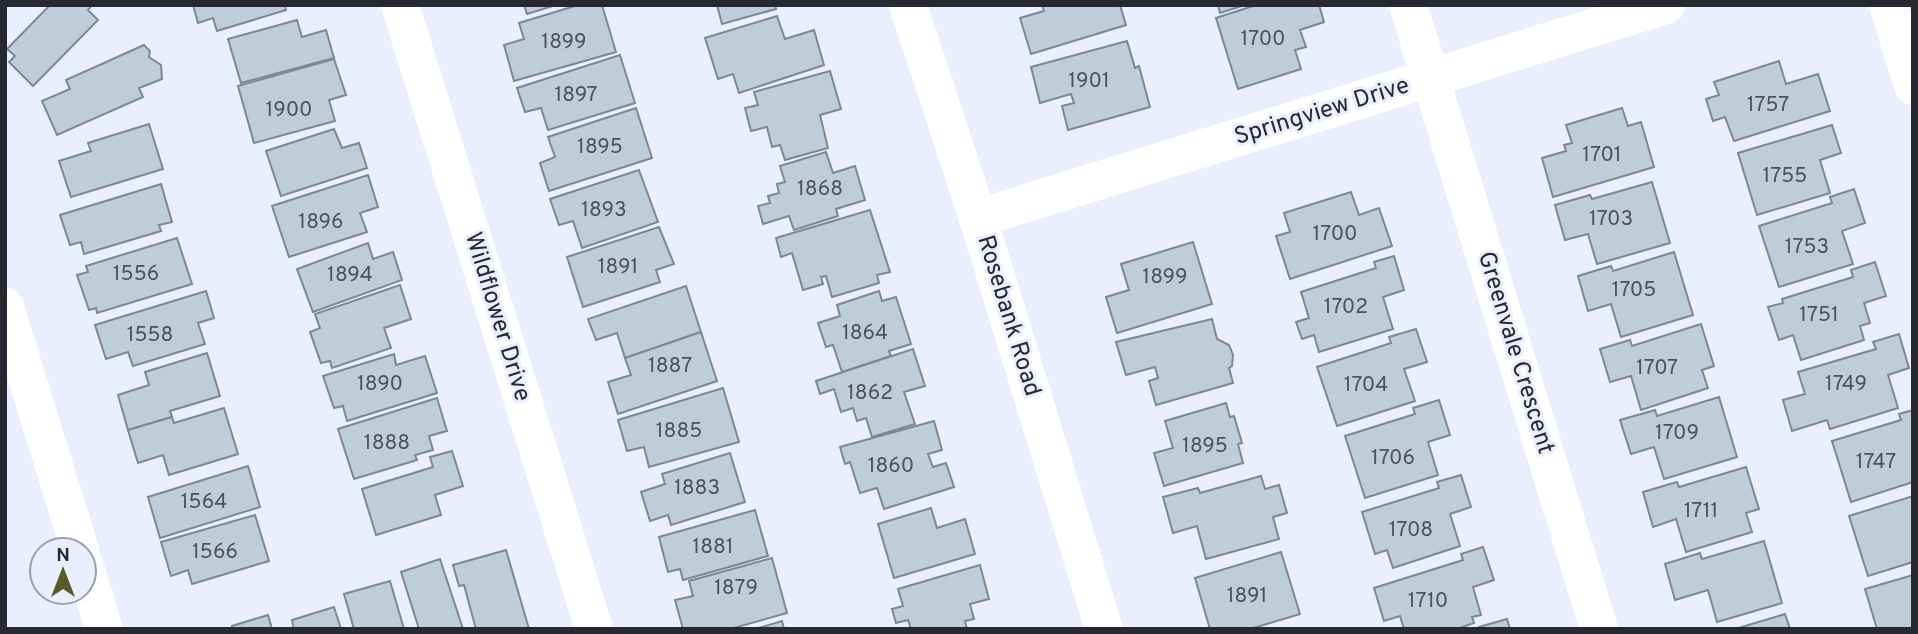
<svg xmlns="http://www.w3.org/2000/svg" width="1918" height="634" font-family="Overpass,sans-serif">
  <rect width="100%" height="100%" fill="#eaeeff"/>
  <g fill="#becdd9" stroke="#7b8994" stroke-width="2">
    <polygon points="50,5 92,5 88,10 98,20 33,86 9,62 15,56 7,49"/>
    <polygon points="193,5 285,5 286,10 217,31 213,18 198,23"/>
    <polygon points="524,5 556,5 527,14"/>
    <polygon points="578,5 602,5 616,52 514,81 504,45 524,39 519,23"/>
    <polygon points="717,5 775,5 776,9 722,24"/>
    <polygon points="1042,5 1120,5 1126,25 1031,54 1020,18 1044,11"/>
    <polygon points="1218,5 1245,5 1220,13"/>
    <polygon points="1256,5 1319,5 1324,22 1300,30 1306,47 1295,50 1301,69 1238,89 1216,18"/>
    <polygon points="777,16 785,39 814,30 824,65 739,93 733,74 718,79 705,38"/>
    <polygon points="297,20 302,37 326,30 334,58 241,83 228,39"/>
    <polygon points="1127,41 1135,68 1139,66 1150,107 1068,130 1062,106 1074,103 1071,94 1040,103 1031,67"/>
    <polygon points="144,45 150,51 149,57 161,65 162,79 139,88 143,97 57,135 42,101 70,89 66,80"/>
    <polygon points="620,55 635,103 548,130 541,108 525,112 517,88"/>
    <polygon points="334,59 346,95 329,100 335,121 254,143 238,86"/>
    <polygon points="1779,61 1786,84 1818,74 1830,111 1734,141 1725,117 1713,121 1706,99 1719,95 1714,82"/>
    <polygon points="830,71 841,109 820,115 828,148 785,160 780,145 772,147 767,127 751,131 745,108 758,105 754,92"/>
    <polygon points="636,108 652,158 549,191 540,163 555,157 548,137"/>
    <polygon points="1622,108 1628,126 1641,122 1654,167 1553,197 1542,158 1566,151 1564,145 1572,143 1566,125"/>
    <polygon points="149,124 163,169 71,197 59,161 91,151 88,143"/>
    <polygon points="1832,125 1841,153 1820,160 1830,193 1757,215 1738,153"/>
    <polygon points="334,129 342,148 359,143 367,168 281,196 266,151"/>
    <polygon points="826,152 833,173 855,166 865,200 836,209 838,216 794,230 789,216 763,224 758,206 770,203 768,196 779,193 777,184 785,182 780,166"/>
    <polygon points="639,170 658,222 582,248 573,221 559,225 550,199"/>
    <polygon points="368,175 378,207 360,213 367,232 289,257 272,206"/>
    <polygon points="1652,182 1670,243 1597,264 1588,234 1565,240 1555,205 1590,195 1592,199"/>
    <polygon points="161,184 172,222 159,225 161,231 84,254 81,242 70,245 60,215"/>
    <polygon points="1854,189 1865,223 1842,231 1853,264 1779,287 1759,226 1832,203 1830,197"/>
    <polygon points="1351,192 1359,215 1379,208 1392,246 1290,279 1276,236 1290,232 1284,213"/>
    <polygon points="870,210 890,272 877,275 879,283 832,297 826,276 821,277 823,284 803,290 792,253 781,257 776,238"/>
    <polygon points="659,227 674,264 656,270 660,282 583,307 567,257"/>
    <polygon points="177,238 192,284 97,313 96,308 89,310 77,275 88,272 86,266"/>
    <polygon points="1193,242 1212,304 1117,333 1106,297 1129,290 1121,264"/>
    <polygon points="368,243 373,259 393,252 402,280 313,312 297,269"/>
    <polygon points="1674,252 1693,315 1621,337 1611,304 1588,311 1578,276 1611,266 1613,271"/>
    <polygon points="1394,256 1404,290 1383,297 1393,329 1319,352 1314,335 1302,339 1296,322 1309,318 1301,292 1376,268 1374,262"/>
    <polygon points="1875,262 1886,296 1864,303 1870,323 1860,326 1864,340 1801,360 1793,335 1779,340 1768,307 1783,303 1782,299 1853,277 1851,270"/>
    <polygon points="400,285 411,319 384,328 391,348 332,368 330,361 321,363 310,332 320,328 315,314"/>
    <polygon points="686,286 701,332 625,358 617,333 596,340 588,319"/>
    <polygon points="206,291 214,318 198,323 205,344 133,366 128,352 106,359 95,325"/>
    <polygon points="879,291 882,301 896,297 911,344 889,351 891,356 842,372 833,345 826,347 818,323 840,316 837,305"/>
    <polygon points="1212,319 1217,339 1229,345 1233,355 1232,366 1229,368 1233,383 1156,405 1149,381 1158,378 1155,367 1126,375 1116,342"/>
    <polygon points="1701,324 1714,366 1702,370 1708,388 1641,410 1631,376 1610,382 1600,349 1630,340 1632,346"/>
    <polygon points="1416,329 1427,362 1404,369 1415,401 1337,426 1317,367 1391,343 1389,337"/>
    <polygon points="701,332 717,381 618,414 608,382 631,375 625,358"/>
    <polygon points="1899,334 1909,368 1888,375 1898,408 1830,429 1827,420 1792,431 1783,400 1805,394 1798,372 1876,349 1873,342"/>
    <polygon points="913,349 925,386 904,392 915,424 872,437 866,418 857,421 853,408 841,412 834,389 820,394 816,381"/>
    <polygon points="207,353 220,396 170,411 172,417 128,430 118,395 149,385 145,372"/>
    <polygon points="394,354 396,365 425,356 437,393 347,421 343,406 334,408 323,376"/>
    <polygon points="723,388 739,442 649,467 644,447 627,451 618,420"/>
    <polygon points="1719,397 1737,457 1664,479 1654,447 1631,454 1620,420 1655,410 1657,416"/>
    <polygon points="437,398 447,431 429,436 433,450 415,455 417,460 354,479 338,429"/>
    <polygon points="1439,400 1450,435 1428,442 1438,475 1365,498 1345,436 1415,414 1413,408"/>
    <polygon points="1226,403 1230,417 1234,416 1242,443 1238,444 1243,463 1164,486 1154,453 1173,448 1165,421"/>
    <polygon points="224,408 238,454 169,475 163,455 138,463 128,430 172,417 174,423"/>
    <polygon points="1913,410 1913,482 1851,502 1832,441 1901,420 1899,414"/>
    <polygon points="934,421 942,450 928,454 933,467 946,463 954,487 884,509 877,488 860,493 850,462 845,464 840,447"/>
    <polygon points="452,451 463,486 435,495 441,515 376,535 362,489 433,467 430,457"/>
    <polygon points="730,453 745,502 671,525 668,515 650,521 641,492 665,484 662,474"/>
    <polygon points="248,466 260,507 160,538 148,497"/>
    <polygon points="1746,467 1759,509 1746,513 1752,532 1686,552 1676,519 1653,527 1643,492 1677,482 1679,487"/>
    <polygon points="1461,475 1471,507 1450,514 1460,546 1393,568 1387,550 1375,554 1362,512 1439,488 1437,482"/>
    <polygon points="1261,476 1265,489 1279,485 1287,513 1273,517 1279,539 1206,559 1197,526 1173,533 1163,497 1198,488 1200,493"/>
    <polygon points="1913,496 1913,562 1868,576 1849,516"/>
    <polygon points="931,508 937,528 965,519 975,554 894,578 878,524"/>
    <polygon points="755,510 768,556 683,580 680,569 668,572 659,537"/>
    <polygon points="255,515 269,561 192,584 188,570 171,576 161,542"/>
    <polygon points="1764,541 1782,603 1717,622 1708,590 1675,600 1665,564 1700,553 1702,559"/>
    <polygon points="1483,547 1494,580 1473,587 1481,615 1472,617 1474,623 1457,629 1404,629 1400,616 1384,621 1374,588 1463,560 1461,554"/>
    <polygon points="506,550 529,629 476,629 464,585 459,586 453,565"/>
    <polygon points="1281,552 1300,614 1250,629 1210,629 1195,578"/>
    <polygon points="772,558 787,613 730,629 683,629 675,600 693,596 689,581"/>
    <polygon points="440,559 463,629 419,629 401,572"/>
    <polygon points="980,565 989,599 970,604 974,619 965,621 967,629 911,629 908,620 896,623 892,609 903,606 898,589"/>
    <polygon points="1913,575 1913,629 1877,629 1865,589"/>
    <polygon points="390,581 404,629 354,629 344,594"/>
    <polygon points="334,607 341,629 294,629 292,620"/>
    <polygon points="1785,614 1790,629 1735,629"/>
    <polygon points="268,615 272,629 233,629 232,626"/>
    <polygon points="1507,619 1510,629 1480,629 1479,627"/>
    <polygon points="782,621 784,629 755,629"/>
  </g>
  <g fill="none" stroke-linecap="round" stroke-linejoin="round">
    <g stroke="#fff" stroke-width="38">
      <polyline points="400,5 594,629"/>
      <polyline points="908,5 978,218 1104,629"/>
      <polyline points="1408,5 1599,629"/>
      <polyline points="1888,5 1913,86"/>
      <polyline points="978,218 1666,5"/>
      <polyline points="5,307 80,550"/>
      <polyline points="84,563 104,629"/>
    </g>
  </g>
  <g text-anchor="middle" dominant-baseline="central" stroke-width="6" stroke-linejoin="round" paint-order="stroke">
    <g font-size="21" fill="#4e525a">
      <text x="1263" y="39">1700</text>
      <text x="564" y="42">1899</text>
      <text x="1089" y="81">1901</text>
      <text x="576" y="95">1897</text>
      <text x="1768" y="105">1757</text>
      <text x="289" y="110">1900</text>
      <text x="600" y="147">1895</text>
      <text x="1602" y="155">1701</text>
      <text x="1785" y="176">1755</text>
      <text x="820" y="189">1868</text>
      <text x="604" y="210">1893</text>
      <text x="1611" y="219">1703</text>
      <text x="321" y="222">1896</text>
      <text x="1335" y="234">1700</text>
      <text x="1807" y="247">1753</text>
      <text x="618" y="267">1891</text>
      <text x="136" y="274">1556</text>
      <text x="350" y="275">1894</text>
      <text x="1165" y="277">1899</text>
      <text x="1634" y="290">1705</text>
      <text x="1346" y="307">1702</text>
      <text x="1819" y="315">1751</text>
      <text x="865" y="333">1864</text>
      <text x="150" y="335">1558</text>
      <text x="670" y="366">1887</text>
      <text x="1657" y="368">1707</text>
      <text x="380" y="384">1890</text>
      <text x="1846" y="384">1749</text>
      <text x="1366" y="385">1704</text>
      <text x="870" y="393">1862</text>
      <text x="679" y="431">1885</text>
      <text x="1677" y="433">1709</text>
      <text x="387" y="443">1888</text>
      <text x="1205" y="446">1895</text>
      <text x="1393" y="458">1706</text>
      <text x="1876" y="462">1747</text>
      <text x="891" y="466">1860</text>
      <text x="697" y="488">1883</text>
      <text x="204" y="502">1564</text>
      <text x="1701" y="511">1711</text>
      <text x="1411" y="530">1708</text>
      <text x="713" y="547">1881</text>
      <text x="215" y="552">1566</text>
      <text x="736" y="588">1879</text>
      <text x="1247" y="596">1891</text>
      <text x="1428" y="601">1710</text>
    </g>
    <g font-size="24" fill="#282930" stroke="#eaeeff">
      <text transform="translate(1322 112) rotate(-17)">Springview Drive</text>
      <text transform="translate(1008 316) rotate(73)">Rosebank Road</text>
      <text transform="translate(497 317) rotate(73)">Wildflower Drive</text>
      <text transform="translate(1515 353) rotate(73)">Greenvale Crescent</text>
    </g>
  </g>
  <rect width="1918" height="634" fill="none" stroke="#282930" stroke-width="14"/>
  <g transform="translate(63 571)"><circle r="33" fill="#eaeeff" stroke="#9c9fac" stroke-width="2"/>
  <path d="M0-5L12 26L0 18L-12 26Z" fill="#5d5926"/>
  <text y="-10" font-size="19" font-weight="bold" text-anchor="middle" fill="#282930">N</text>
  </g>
</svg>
